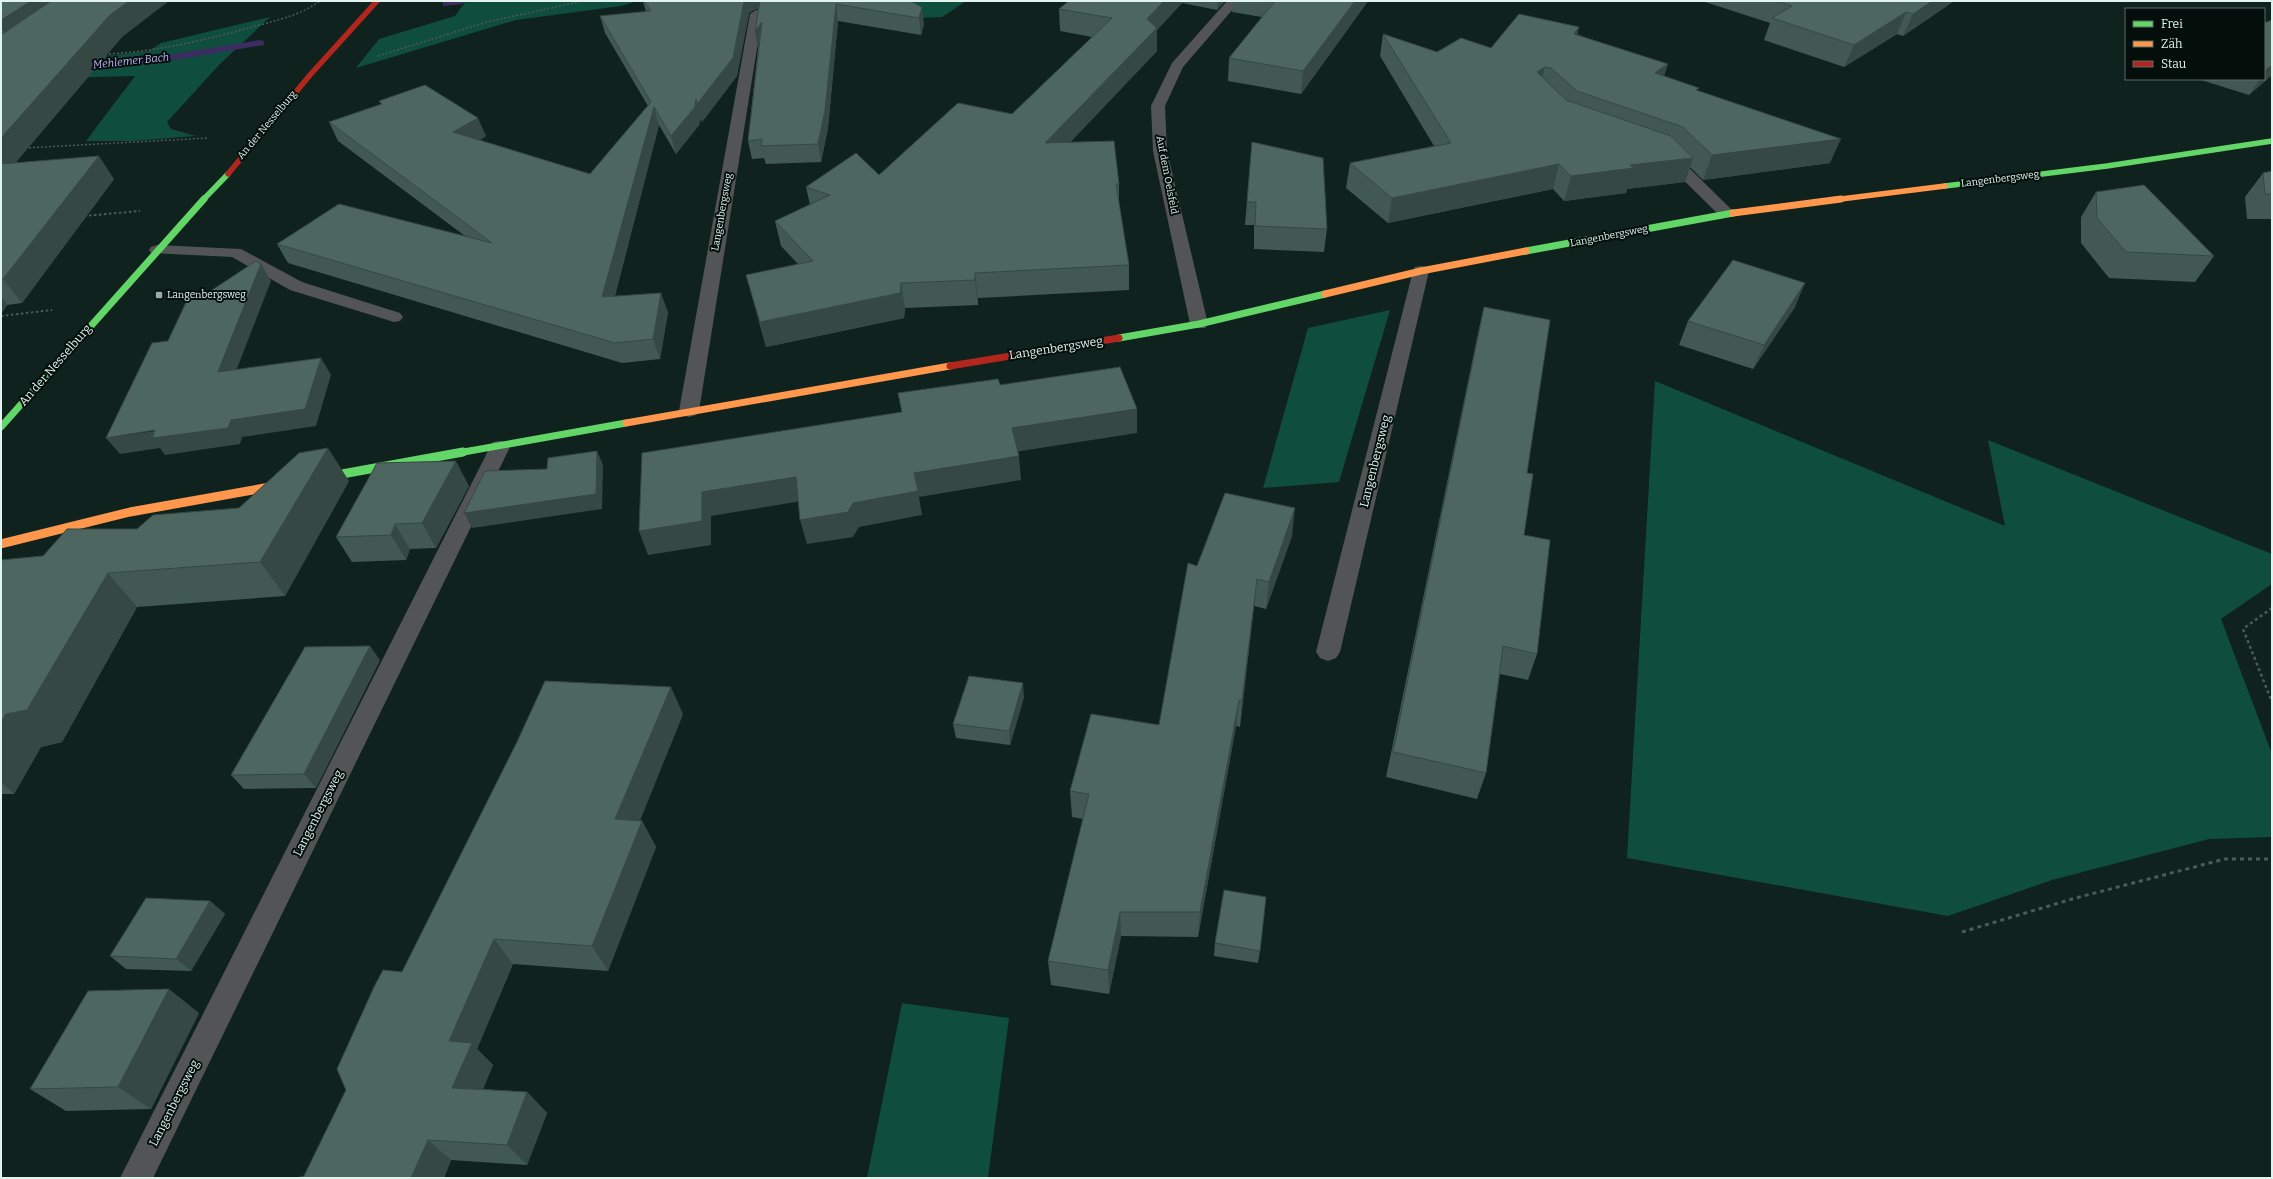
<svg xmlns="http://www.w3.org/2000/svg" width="2273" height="1179" font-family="Bitter,serif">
  <rect width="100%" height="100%" fill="#0f221d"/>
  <g fill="#0f4d3f">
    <polygon points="466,1 637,1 621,6 516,20 356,68 379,39 455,16"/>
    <polygon points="869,1 966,1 942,17 858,21"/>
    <polygon points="270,17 219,65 167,122 171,129 196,136 133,141 86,141 135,76 53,78 94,57 149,51 161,43"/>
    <polygon points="1390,310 1339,482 1263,488 1308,328"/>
    <polygon points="1655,381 2005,526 1988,440 2272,554 2272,584 2221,619 2272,754 2272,837 2209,839 2052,880 1948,916 1627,858"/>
    <polygon points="902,1003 1009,1018 988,1178 867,1178"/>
  </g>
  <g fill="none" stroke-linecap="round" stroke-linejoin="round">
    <g fill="#3b2d5f" fill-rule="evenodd">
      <polygon points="447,1 467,1 462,4 443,6 443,2"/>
      <polygon points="260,40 264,41 264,45 150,64 76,70 71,67 76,64 150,58"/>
    </g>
    <g stroke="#515858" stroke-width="1.5" stroke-dasharray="2 2" stroke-linecap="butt">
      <path d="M 105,54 C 154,52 201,41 249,28 C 274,21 299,16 320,1"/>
      <polyline points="378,56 487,22 583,1"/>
      <polyline points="25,148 208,138"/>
    </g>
    <g stroke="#515858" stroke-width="2" stroke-dasharray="2.5 2.5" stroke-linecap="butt">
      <polyline points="84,216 140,211"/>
      <polyline points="1,316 52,310"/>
    </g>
    <polyline stroke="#515858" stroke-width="2.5" stroke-dasharray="3 3" stroke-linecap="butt" points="2272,608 2243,629 2272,702"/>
    <polyline stroke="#515858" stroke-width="3" stroke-dasharray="4 4" stroke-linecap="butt" points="1962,932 2072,899 2225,859 2272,859"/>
    <g fill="#525456" fill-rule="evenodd">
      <polygon points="788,7 792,8 794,11 792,14 762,17 699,411 696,415 689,417 682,415 679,411 750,14 756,10"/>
      <polygon points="1665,150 1674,153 1733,211 1735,214 1733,217 1721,217 1660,157 1658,154 1660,151"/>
      <polygon points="157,245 241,249 302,282 400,313 403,317 400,321 394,322 290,290 232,257 151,253 149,250 151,247"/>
      <polygon points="500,441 507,442 510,447 153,1178 120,1178 490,447 493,442"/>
    </g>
    <g fill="#525456" fill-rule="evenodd">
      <polygon points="1227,1 1240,1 1183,67 1165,106 1167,151 1208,324 1205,328 1193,328 1190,324 1153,151 1151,106 1172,63"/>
      <polygon points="1421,266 1427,267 1429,271 1340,652 1336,658 1328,661 1320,658 1316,652 1413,271 1415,267"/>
    </g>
    <g stroke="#63d668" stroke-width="5.5">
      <polyline points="1945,186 2107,166 2272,141"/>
      <polyline points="203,200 228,174"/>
    </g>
    <g stroke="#63d668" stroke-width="7">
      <polyline points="1526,251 1733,213"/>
      <polyline points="1119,338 1199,324 1325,294"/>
      <polyline points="1,427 204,199"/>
      <polyline points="458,453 626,423"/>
    </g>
    <polyline stroke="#63d668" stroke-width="9" points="287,484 463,452"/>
    <polyline stroke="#ff974d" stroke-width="5.5" points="1833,200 1945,186"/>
    <g stroke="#ff974d" stroke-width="7">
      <polyline points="1733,213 1841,199"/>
      <polyline points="1325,294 1421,271 1526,251"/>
      <polyline points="626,423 950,366"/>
    </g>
    <polyline stroke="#ff974d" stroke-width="9" points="1,544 130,512 287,484"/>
    <polyline stroke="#b3261e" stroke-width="5.5" points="228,174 310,75 377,1"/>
    <polyline stroke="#b3261e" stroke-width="7" points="950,366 1119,338"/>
  </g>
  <g fill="#425953">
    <polygon points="1,1 122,37 15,163 114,179 22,303 7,305 1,314"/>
    <polygon points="643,1 910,1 924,24 921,35 838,21 828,128 821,162 766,164 764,158 752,159 748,141 758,48 755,31 759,8 756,9 749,13 737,76 702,122 701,118 699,125 676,154 659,125 615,296 668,312 660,359 622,363 288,263 277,244 465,236 338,141 329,122 381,104 379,101 486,136 480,140 590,174 648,106 605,33 600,16 646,12"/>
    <polygon points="1069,1 1225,1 1217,10 1182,3 1157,30 1157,51 1070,142 1119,184 1119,206 1129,265 1129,290 978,298 978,305 905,308 904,318 766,347 746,275 798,264 781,246 775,221 810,205 806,187 879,175 1012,114 1092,37 1060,31 1059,9"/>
    <polygon points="1233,1 1368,1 1301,94 1228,81 1229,58 1262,17 1232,12"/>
    <polygon points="1702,1 1954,1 1903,36 1897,34 1844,67 1764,40 1770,23"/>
    <polygon points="2272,20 2272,75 2249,95 2198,79 2264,79 2264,23"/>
    <polygon points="1579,27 1577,34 1664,76 1698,91 1830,163 1703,180 1690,167 1685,182 1627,189 1626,193 1564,201 1553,189 1388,223 1346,188 1350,163 1434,146 1380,56 1383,34 1437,52 1491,48"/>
    <polygon points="1252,142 1327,229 1324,252 1254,249 1254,225 1245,225"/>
    <polygon points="2272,171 2272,219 2247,219 2245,197 2263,173"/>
    <polygon points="2096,192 2214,256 2195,282 2109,278 2081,243 2081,217"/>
    <polygon points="1484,307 1527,473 1524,535 1537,654 1528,680 1500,674 1486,773 1477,799 1386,777 1478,333"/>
    <polygon points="1795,307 1753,369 1679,345 1688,321"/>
    <polygon points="349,481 285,596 137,607 62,742 41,747 14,794 1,794 1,560 43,556 137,529 239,508"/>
    <polygon points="469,486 436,548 410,549 406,560 352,562 336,537"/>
    <polygon points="1292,536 1266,609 1254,606 1240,727 1236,726 1198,937 1121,936 1109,994 1051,985 1048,961 1083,819 1072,817 1070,791 1159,725 1197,566"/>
    <polygon points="380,660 316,788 244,789 231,775"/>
    <polygon points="1024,697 1010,745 956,738 953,724"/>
    <polygon points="683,714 640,820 642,821 656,847 608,971 513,964 477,1049 493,1065 483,1089 527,1092 547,1113 527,1165 451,1160 444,1178 296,1178 304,1176 346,1090 402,972 516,744"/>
    <polygon points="210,901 225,914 191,971 126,969 110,956"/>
    <polygon points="1215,943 1260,951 1258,963 1214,956"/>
    <polygon points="199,1013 151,1109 66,1111 30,1089"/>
  </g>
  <g fill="#364843">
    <polygon points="31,1 77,1 11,44 1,28 1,20"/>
    <polygon points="129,1 169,1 122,37 1,180 1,138 110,15"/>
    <polygon points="744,1 810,1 810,4 756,9 749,13 737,76 702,122 697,104"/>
    <polygon points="1164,1 1182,1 1182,3 1157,30 1157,51 1047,167 1045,143 1147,19"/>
    <polygon points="1218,1 1225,1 1217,10"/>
    <polygon points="1355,1 1368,1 1301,94 1303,71"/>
    <polygon points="1932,1 1954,1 1903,36 1913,14"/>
    <polygon points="836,4 838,21 828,128 821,162 818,144"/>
    <polygon points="922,7 924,24 921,35 919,18"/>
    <polygon points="1906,12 1897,34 1844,67 1854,45"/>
    <polygon points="762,22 758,48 755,31"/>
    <polygon points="1579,27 1573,49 1574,34"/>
    <polygon points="1668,64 1661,87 1655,73"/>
    <polygon points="2272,65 2272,75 2249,95 2260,79 2264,79 2264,73 2266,70"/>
    <polygon points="1545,67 1539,91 1537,72"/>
    <polygon points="696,99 701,118 699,125 676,154 671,136"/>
    <polygon points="654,107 659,125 609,317 602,297"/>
    <polygon points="478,118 486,136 461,150 453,132"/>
    <polygon points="1841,139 1830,163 1703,180 1712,155"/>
    <polygon points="99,156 114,179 22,303 3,279"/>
    <polygon points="1693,158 1685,182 1627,189 1626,193 1564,201 1571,176 1630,165"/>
    <polygon points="1559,164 1553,189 1388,223 1392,198"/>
    <polygon points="261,264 271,281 229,389 218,372"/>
    <polygon points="975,273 978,298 978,305 975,280"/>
    <polygon points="901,283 905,308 904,318 766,347 760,322"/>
    <polygon points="1805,283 1795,307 1753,369 1764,345"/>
    <polygon points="661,293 668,312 660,359 653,339"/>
    <polygon points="1,296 7,305 1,314"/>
    <polygon points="321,358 331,375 316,426 242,437 240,444 165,455 160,448 120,454 106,438 231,420"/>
    <polygon points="1137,409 1137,433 1014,452 1012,428"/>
    <polygon points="328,448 349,481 285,596 260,562"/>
    <polygon points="597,451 603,465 602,509 472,528 464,513"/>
    <polygon points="1019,456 1021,480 919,497 922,515 859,527 853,537 807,544 800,520 853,503 914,473"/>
    <polygon points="456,461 469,486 436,548 422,523"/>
    <polygon points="796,477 802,501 711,516 711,545 648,555 639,531 702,492"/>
    <polygon points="1295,508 1292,536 1266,609 1269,582"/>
    <polygon points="395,524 410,549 406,560 391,535"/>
    <polygon points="108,573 137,607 62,742 41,747 14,794 1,782 1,722 6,714"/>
    <polygon points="1257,579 1254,606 1240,727 1242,700"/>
    <polygon points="370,646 380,660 316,788 304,774"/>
    <polygon points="1023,683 1024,697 1010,745 1009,731"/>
    <polygon points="671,687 683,714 630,845 615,819"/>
    <polygon points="1239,700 1236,726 1198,937 1200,912"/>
    <polygon points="642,821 656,847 608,971 592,946"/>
    <polygon points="210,901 225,914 191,971 176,959"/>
    <polygon points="1120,912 1121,936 1109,994 1108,970"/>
    <polygon points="494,939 513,964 477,1049 493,1065 474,1109 452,1088 449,1041"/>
    <polygon points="169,989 199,1013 151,1109 118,1087"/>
    <polygon points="527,1092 547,1113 527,1165 507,1145"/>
    <polygon points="428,1140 451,1160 444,1178 411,1178"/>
  </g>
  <g fill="#4d6760" stroke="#364843">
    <polygon points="1,1 31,1 1,20"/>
    <polygon points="51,1 129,1 110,15 1,138 1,35"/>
    <polygon points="644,1 744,1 733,58 697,104 696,99 695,107 671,136 654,107 602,297 661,293 653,339 615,343 277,244 339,204 492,243 329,122 382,104 379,101 425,85 478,118 453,132 590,174 651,102 600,16 651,11"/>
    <polygon points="760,1 910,1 922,7 919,18 836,4 825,110 818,144 761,146 762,139 748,141 762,22 755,31"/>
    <polygon points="1069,1 1164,1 1147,19 1157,28 1045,143 1114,141 1119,184 1116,184 1129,265 975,273 975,280 901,283 900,293 760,322 746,275 813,261 775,221 830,195 806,187 856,153 879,175 958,103 1012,114 1112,18 1059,9"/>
    <polygon points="1275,1 1355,1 1303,71 1229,58"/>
    <polygon points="1776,1 1932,1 1913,14 1906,12 1854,45 1772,18 1792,6"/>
    <polygon points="1519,14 1579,27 1574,34 1668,64 1655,73 1699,88 1696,90 1841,139 1712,155 1683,127 1577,91 1551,68 1545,67 1537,72 1566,100 1671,136 1693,158 1630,165 1634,168 1571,176 1559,164 1392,198 1350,163 1451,143 1383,34 1437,52 1461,38 1491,48"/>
    <polygon points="2272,20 2272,65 2266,70 2264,69 2264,23"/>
    <polygon points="1252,142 1323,158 1327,229 1255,226 1256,202 1247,202"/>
    <polygon points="99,156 3,279 1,279 1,164"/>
    <polygon points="2272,171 2272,194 2265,194 2263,173"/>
    <polygon points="2144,185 2214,256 2126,252 2097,218 2096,192"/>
    <polygon points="1733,260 1805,283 1764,345 1688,321"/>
    <polygon points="256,261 261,264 218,372 321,358 305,409 231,420 228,428 152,438 155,430 106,438 152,343 168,341 189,296 206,294"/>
    <polygon points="1484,307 1550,320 1527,473 1533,474 1524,535 1550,540 1537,654 1503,646 1486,773 1393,752"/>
    <polygon points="1120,367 1137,409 1012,428 1019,456 914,473 918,491 853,503 848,512 800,520 796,477 702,492 702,521 639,531 642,453 902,412 898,393 998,379 1000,385"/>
    <polygon points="328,448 260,562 108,573 27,710 6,714 1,722 1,560 43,556 67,529 137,529 153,515 239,508 299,453"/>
    <polygon points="597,451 596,494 464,513 485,471 547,469 548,458"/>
    <polygon points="456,461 422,523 395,524 391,535 336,537 377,463"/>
    <polygon points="1225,493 1295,508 1269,582 1257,579 1242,700 1239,700 1200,912 1120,912 1108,970 1048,961 1089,794 1070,791 1091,714 1159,725 1188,563 1197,566"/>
    <polygon points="370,646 304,774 231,775 305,647"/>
    <polygon points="969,676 1023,683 1009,731 953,724"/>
    <polygon points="545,681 671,687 615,819 642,821 592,946 494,939 449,1041 472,1043 452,1088 527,1092 507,1145 428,1140 411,1178 296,1178 304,1176 346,1090 337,1069 374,987 383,970 402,972 516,744"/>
    <polygon points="1224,890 1266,897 1260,951 1215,943"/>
    <polygon points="146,898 210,901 176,959 110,956"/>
    <polygon points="169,989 118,1087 30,1089 88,991"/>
  </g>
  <rect fill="#98aaa4" stroke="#040f0c" stroke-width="1.5" x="155" y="291" width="8" height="8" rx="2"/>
  <g text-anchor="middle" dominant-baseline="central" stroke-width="4" stroke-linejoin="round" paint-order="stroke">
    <g font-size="10" fill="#e1f4ed" stroke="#040f0c">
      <text transform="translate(267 125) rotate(-50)">An der Nesselburg</text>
      <text transform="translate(1167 175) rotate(79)">Auf dem Oelsfeld</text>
      <text transform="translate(2000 179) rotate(-7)">Langenbergsweg</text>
      <text transform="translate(722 212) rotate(-80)">Langenbergsweg</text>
      <text transform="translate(1609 236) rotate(-11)">Langenbergsweg</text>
    </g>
    <g font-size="10" fill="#e1f4ed" stroke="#040f0c" text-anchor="start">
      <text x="167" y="295">Langenbergsweg</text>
    </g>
    <g font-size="11" font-style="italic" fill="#c4b2f8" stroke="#040f0c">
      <text transform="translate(131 61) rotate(-6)">Mehlemer Bach</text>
    </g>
    <g font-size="12" fill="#e1f4ed" stroke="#040f0c">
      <text transform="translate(1056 348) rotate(-9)">Langenbergsweg</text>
      <text transform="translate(55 365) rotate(-49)">An der Nesselburg</text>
      <text transform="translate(1375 461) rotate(-76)">Langenbergsweg</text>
      <text transform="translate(318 813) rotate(-63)">Langenbergsweg</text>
      <text transform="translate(174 1103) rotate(-63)">Langenbergsweg</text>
    </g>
  </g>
  <rect width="2273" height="1179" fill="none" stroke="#e1f4ed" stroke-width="4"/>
  <rect x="2125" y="8" width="140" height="72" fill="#040f0c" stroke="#5c6b66"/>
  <rect x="2133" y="21" width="20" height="6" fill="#63d668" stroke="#5c6b66"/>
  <text x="2161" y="28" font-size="12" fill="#e1f4ed">Frei</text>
  <rect x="2133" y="41" width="20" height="6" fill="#ff974d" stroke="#5c6b66"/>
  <text x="2161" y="48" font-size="12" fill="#e1f4ed">Zäh</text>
  <rect x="2133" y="61" width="20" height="6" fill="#b3261e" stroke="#5c6b66"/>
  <text x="2161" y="68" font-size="12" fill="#e1f4ed">Stau</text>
</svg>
